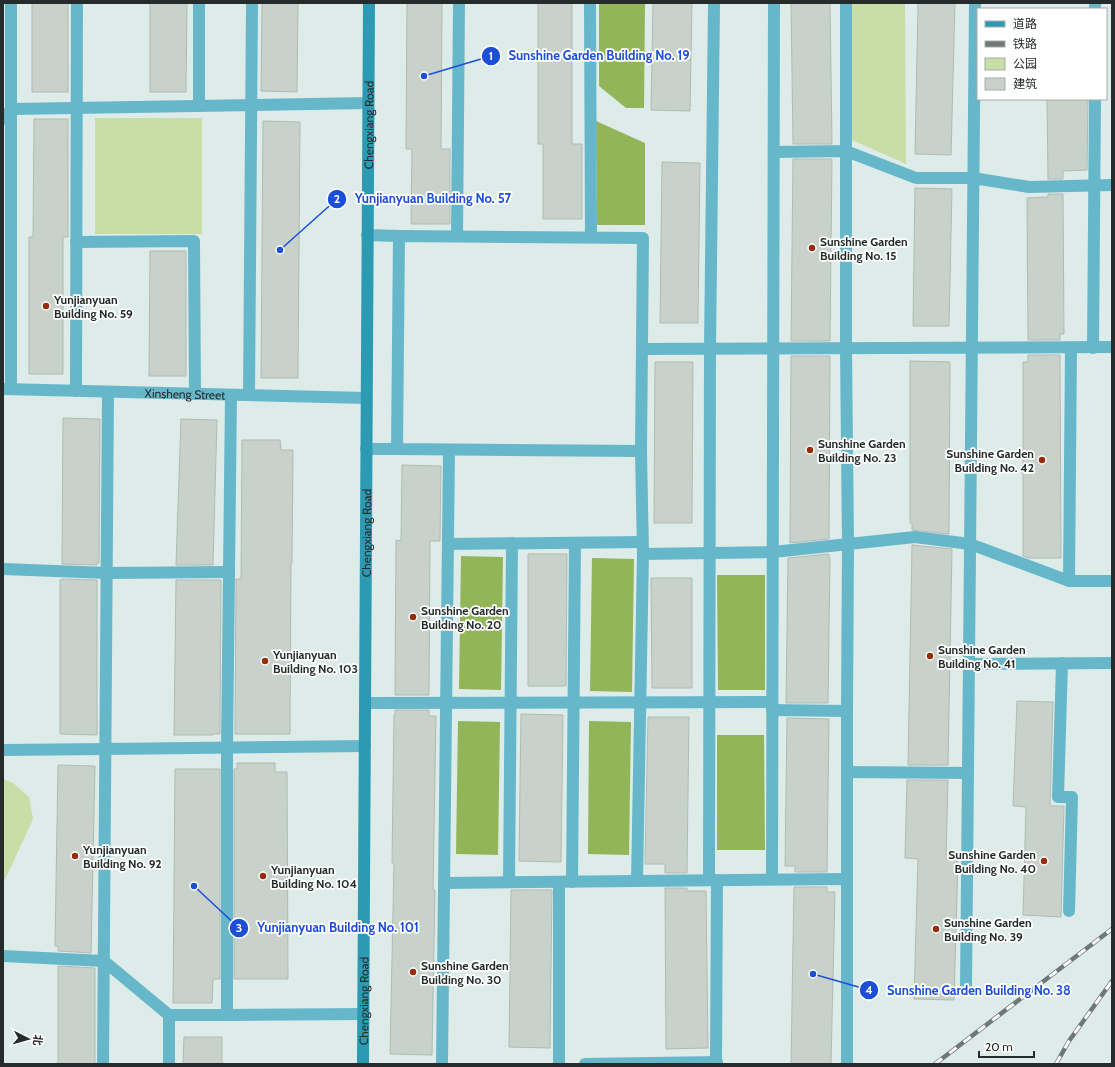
<svg xmlns="http://www.w3.org/2000/svg" width="1115" height="1067" font-family="Cabin,'Noto Sans SC',sans-serif">
  <rect width="100%" height="100%" fill="#ddece9"/>
  <g fill="#c7dea7">
    <polygon points="851,3 905,3 906,164 852,140"/>
    <rect x="95" y="118" width="107" height="116"/>
    <polygon points="3,779 13,783 29,797 33,819 3,884"/>
  </g>
  <g fill="#93b559">
    <polygon points="599,3 645,3 644,108 626,108 599,86"/>
    <polygon points="596,121 645,143 645,225 597,225"/>
    <polygon points="461,556 503,557 501,690 459,689"/>
    <polygon points="592,558 634,559 632,692 590,691"/>
    <polygon points="765,575 765,690 718,690 717,575"/>
    <polygon points="458,721 500,722 498,855 456,854"/>
    <polygon points="589,721 631,722 629,855 588,854"/>
    <polygon points="717,735 764,735 765,850 717,850"/>
  </g>
  <g fill="#c8d2cb" stroke="#b0bab3">
    <rect x="32" y="3" width="36" height="89"/>
    <polygon points="150,3 187,3 186,92 150,92"/>
    <polygon points="262,3 298,3 297,92 261,91"/>
    <polygon points="407,3 442,3 441,149 450,149 450,224 411,224 412,149 406,149"/>
    <polygon points="538,3 572,3 572,144 582,144 582,219 543,219 543,144 538,144"/>
    <polygon points="653,3 692,3 690,111 651,110"/>
    <polygon points="791,3 830,3 832,144 793,144 793,142"/>
    <polygon points="918,3 955,3 951,155 915,154"/>
    <polygon points="1047,99 1088,99 1087,170 1063,171 1063,179 1048,179"/>
    <polygon points="34,119 68,119 68,237 63,237 63,374 29,374 29,237 33,237"/>
    <polygon points="263,121 300,122 298,378 261,378"/>
    <polygon points="793,159 832,159 830,341 791,341"/>
    <polygon points="662,162 700,163 698,323 660,323"/>
    <polygon points="915,188 952,189 949,326 913,326"/>
    <polygon points="1048,194 1063,194 1064,334 1060,334 1060,340 1028,340 1027,198 1048,197"/>
    <polygon points="150,251 186,251 186,376 149,376"/>
    <polygon points="1028,355 1060,355 1061,558 1029,558 1023,556 1023,362 1028,362"/>
    <polygon points="791,356 830,356 829,539 790,543"/>
    <polygon points="910,361 950,362 949,534 912,530 912,523 910,523"/>
    <polygon points="655,362 693,362 692,523 654,523"/>
    <polygon points="63,418 100,419 99,563 97,563 97,565 62,564"/>
    <polygon points="181,419 217,420 213,565 176,565"/>
    <polygon points="242,440 280,440 281,450 293,450 292,563 291,563 290,734 235,734 236,579 241,579"/>
    <polygon points="402,465 441,466 440,541 430,541 429,695 395,695 396,540 401,541"/>
    <polygon points="912,545 952,549 948,765 908,765"/>
    <polygon points="528,554 567,554 566,686 528,686"/>
    <polygon points="829,554 829,558 830,558 828,703 786,703 788,558"/>
    <polygon points="651,578 692,578 692,688 652,688"/>
    <polygon points="62,579 97,580 97,735 60,734 60,580 62,580"/>
    <polygon points="176,580 221,580 220,734 213,734 213,735 174,735"/>
    <polygon points="1017,701 1053,702 1050,806 1064,806 1061,917 1023,915 1026,807 1013,806"/>
    <polygon points="395,710 429,710 429,716 436,716 433,890 435,890 432,1055 390,1054 394,863 392,863 394,715 395,715"/>
    <polygon points="521,714 563,715 561,862 519,861"/>
    <polygon points="648,717 689,717 687,873 665,873 665,864 645,864"/>
    <polygon points="787,718 829,719 827,872 795,872 795,866 785,866"/>
    <polygon points="237,763 275,763 275,772 287,772 288,979 234,979 234,769 237,769"/>
    <polygon points="58,765 95,766 91,953 58,951 58,946 55,946"/>
    <polygon points="175,769 220,769 220,979 213,979 212,1003 173,1003"/>
    <polygon points="907,780 948,780 946,859 958,859 954,1000 914,999 918,859 905,858"/>
    <polygon points="794,887 827,887 827,892 835,892 831,1064 791,1064"/>
    <polygon points="665,888 687,888 687,891 706,891 708,1048 666,1049"/>
    <polygon points="511,890 552,890 550,1048 509,1047"/>
    <polygon points="58,966 95,968 95,1064 58,1064"/>
    <polygon points="184,1037 222,1037 222,1064 183,1064"/>
  </g>
  <g fill="none" stroke-linecap="round" stroke-linejoin="round">
    <g stroke="#67b7cb" stroke-width="12">
      <polyline points="11,3 11,389"/>
      <polyline points="590,3 591,237"/>
      <polyline points="846,3 846,349 848,544 847,711 847,1064"/>
      <polyline points="1095,9 1095,3"/>
      <polyline points="199,106 199,3"/>
      <polyline points="3,119 12,109 368,103"/>
      <polyline points="774,152 846,151 916,178 973,178 1029,187 1112,185"/>
      <polyline points="367,235 399,236"/>
      <polygon points="399,236 643,238 641,451 397,449"/>
      <polyline points="457,236 459,3"/>
      <polyline points="76,242 194,241 195,394"/>
      <polyline points="1093,348 1095,99"/>
      <polyline points="642,349 1112,347"/>
      <path id="s1" d="M 4,389 L 366,398"/>
      <polyline points="76,391 77,3"/>
      <polyline points="231,395 227,748 227,1015 363,1014"/>
      <polyline points="249,395 252,3"/>
      <polyline points="366,449 397,449"/>
      <polyline points="641,451 643,554 773,552 915,537 970,544 1069,581 1112,581"/>
      <polyline points="448,544 642,542"/>
      <polyline points="3,569 107,573 229,572"/>
      <polyline points="1069,581 1071,348"/>
      <polyline points="1062,663 1058,797 1072,797 1069,911"/>
      <polyline points="969,664 1112,663"/>
      <polyline points="365,703 772,702"/>
      <polyline points="772,710 847,711"/>
      <polyline points="3,750 106,749 365,746"/>
      <polyline points="847,772 968,773"/>
      <polyline points="772,879 774,3"/>
      <polyline points="709,880 710,349 714,3"/>
      <polyline points="637,881 643,554"/>
      <polyline points="509,882 512,543"/>
      <polyline points="572,882 575,543"/>
      <polyline points="444,883 847,879"/>
      <polyline points="3,956 104,961 169,1015 227,1015"/>
      <polyline points="966,988 975,3"/>
      <polyline points="103,1064 108,392"/>
      <polyline points="169,1064 169,1015"/>
      <polyline points="442,1064 449,450"/>
      <polyline points="559,1064 559,882"/>
      <polyline points="585,1064 717,1062"/>
      <polyline points="716,1064 717,880"/>
    </g>
    <path stroke="#2b9ab2" stroke-width="12" id="s2" d="M 363,1064 L 369,3"/>
    <defs>
      <g id="rail">
        <polyline points="935,1064 1112,929"/>
        <polyline points="1056,1064 1069,1041 1112,981"/>
      </g>
    </defs>
    <use href="#rail" stroke="#6f7877" stroke-width="4.5"/>
    <use href="#rail" stroke="#fff" stroke-width="3" stroke-dasharray="9" stroke-linecap="butt"/>
  </g>
  <g fill="#952e0c" stroke="#fff" stroke-width="1.5">
    <circle cx="812" cy="248" r="4"/>
    <circle cx="46" cy="306" r="4"/>
    <circle cx="810" cy="450" r="4"/>
    <circle cx="1042" cy="460" r="4"/>
    <circle cx="413" cy="617" r="4"/>
    <circle cx="930" cy="656" r="4"/>
    <circle cx="265" cy="661" r="4"/>
    <circle cx="75" cy="856" r="4"/>
    <circle cx="1044" cy="861" r="4"/>
    <circle cx="263" cy="876" r="4"/>
    <circle cx="936" cy="929" r="4"/>
    <circle cx="413" cy="972" r="4"/>
  </g>
  <g text-anchor="middle" dominant-baseline="central" stroke-width="3.5" stroke-linejoin="round" paint-order="stroke">
    <g font-size="12" fill="#262b2b" stroke="#fff">
      <text stroke="none"><textPath href="#s2" startOffset="939">Chengxiang Road</textPath></text>
      <text stroke="none"><textPath href="#s1" startOffset="181">Xinsheng Street</textPath></text>
      <text stroke="none"><textPath href="#s2" startOffset="531">Chengxiang Road</textPath></text>
      <text stroke="none"><textPath href="#s2" startOffset="63">Chengxiang Road</textPath></text>
    </g>
    <g font-size="12" font-weight="bold" fill="#262b2b" stroke="#fff" text-anchor="start">
      <text x="820" y="241">Sunshine Garden<tspan x="820" dy="14">Building No. 15</tspan></text>
      <text x="54" y="299">Yunjianyuan<tspan x="54" dy="14">Building No. 59</tspan></text>
      <text x="818" y="443">Sunshine Garden<tspan x="818" dy="14">Building No. 23</tspan></text>
      <text x="1034" y="453" text-anchor="end">Sunshine Garden<tspan x="1034" dy="14">Building No. 42</tspan></text>
      <text x="421" y="610">Sunshine Garden<tspan x="421" dy="14">Building No. 20</tspan></text>
      <text x="938" y="649">Sunshine Garden<tspan x="938" dy="14">Building No. 41</tspan></text>
      <text x="273" y="654">Yunjianyuan<tspan x="273" dy="14">Building No. 103</tspan></text>
      <text x="83" y="849">Yunjianyuan<tspan x="83" dy="14">Building No. 92</tspan></text>
      <text x="1036" y="854" text-anchor="end">Sunshine Garden<tspan x="1036" dy="14">Building No. 40</tspan></text>
      <text x="271" y="869">Yunjianyuan<tspan x="271" dy="14">Building No. 104</tspan></text>
      <text x="944" y="922">Sunshine Garden<tspan x="944" dy="14">Building No. 39</tspan></text>
      <text x="421" y="965">Sunshine Garden<tspan x="421" dy="14">Building No. 30</tspan></text>
    </g>
  </g>
  <path fill="none" stroke="#1d4ed8" stroke-width="1.5" d="M424 76L491 56M280 250L337 199M194 886L239 928M813 974L869 990"/>
  <g fill="#1d4ed8" stroke="#fff" stroke-width="1.5">
    <circle cx="424" cy="76" r="4"/>
    <circle cx="280" cy="250" r="4"/>
    <circle cx="194" cy="886" r="4"/>
    <circle cx="813" cy="974" r="4"/>
    <circle cx="491" cy="56" r="10"/>
    <circle cx="337" cy="199" r="10"/>
    <circle cx="239" cy="928" r="10"/>
    <circle cx="869" cy="990" r="10"/>
  </g>
  <g font-size="12" text-anchor="middle" font-weight="bold" fill="#fff">
    <text x="491" y="60">1</text>
    <text x="337" y="203">2</text>
    <text x="239" y="932">3</text>
    <text x="869" y="994">4</text>
  </g>
  <g font-size="13" text-anchor="middle" font-weight="bold" fill="#1d4ed8" stroke="#fff" stroke-width="3.5" stroke-linejoin="round" paint-order="stroke">
    <text x="599" y="60">Sunshine Garden Building No. 19</text>
    <text x="433" y="203">Yunjianyuan Building No. 57</text>
    <text x="338" y="932">Yunjianyuan Building No. 101</text>
    <text x="979" y="995">Sunshine Garden Building No. 38</text>
  </g>
  <rect width="1115" height="1067" fill="none" stroke="#262b2b" stroke-width="8"/>
  <rect x="977" y="8" width="130" height="92" fill="#ffffff" stroke="#a8aaaa"/>
  <rect x="985" y="21" width="20" height="6" fill="#2b9ab2" stroke="#a8aaaa"/>
  <text x="1013" y="28" font-size="12" fill="#262b2b">道路</text>
  <rect x="985" y="41" width="20" height="6" fill="#6f7877" stroke="#a8aaaa"/>
  <text x="1013" y="48" font-size="12" fill="#262b2b">铁路</text>
  <rect x="985" y="58" width="20" height="12" fill="#c7dea7" stroke="#a8aaaa"/>
  <text x="1013" y="68" font-size="12" fill="#262b2b">公园</text>
  <rect x="985" y="78" width="20" height="12" fill="#c8d2cb" stroke="#a8aaaa"/>
  <text x="1013" y="88" font-size="12" fill="#262b2b">建筑</text>
  <g transform="translate(28 1039) rotate(96)" stroke="#ffffff" stroke-width="3" paint-order="stroke">
  <path d="M0-3L7 15L0 10L-7 15Z" fill="#262b2b"/>
  <text y="-6" font-size="11" font-weight="bold" text-anchor="middle" fill="#262b2b">北</text>
  </g>
  <path d="M979 1051v6h55v-6" fill="none" stroke="#262b2b" stroke-width="2"/>
  <text x="985" y="1051" font-size="12" fill="#262b2b" stroke="#ffffff" stroke-width="3" paint-order="stroke">20 m</text>
</svg>
